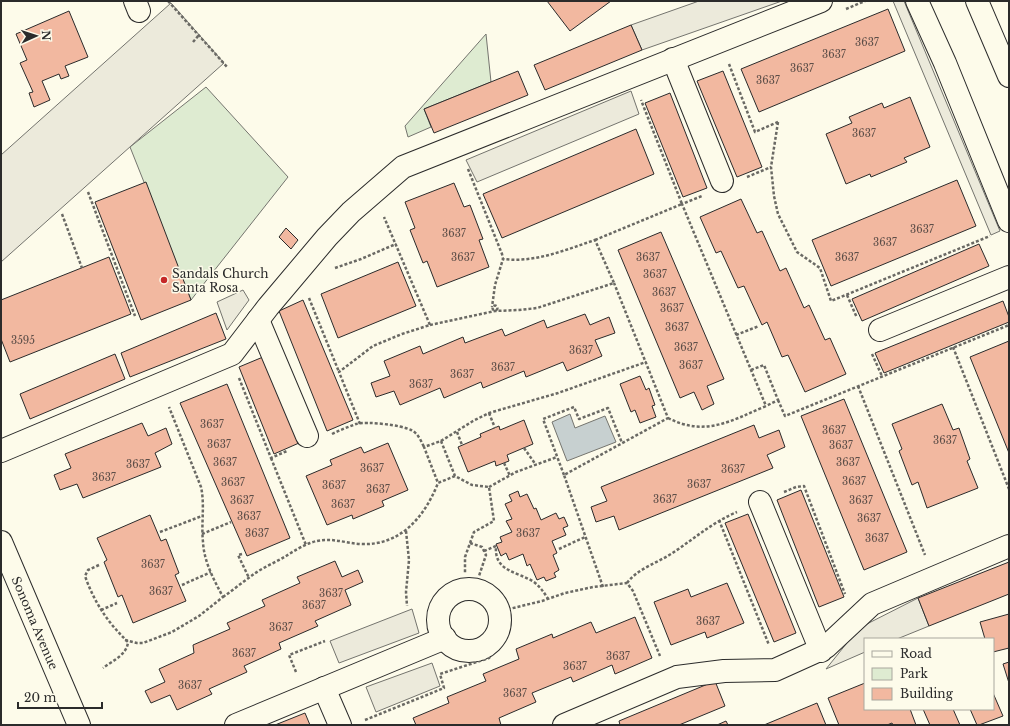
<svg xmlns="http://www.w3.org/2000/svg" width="1010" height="726" font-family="'Libre Baskerville',serif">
  <rect width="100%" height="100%" fill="#fdfbea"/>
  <g fill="#deebd1" stroke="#74746e">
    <polygon points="486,34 491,82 424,109 431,127 408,137 405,126"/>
    <polygon points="206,87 288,177 191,300 130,147"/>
  </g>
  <g fill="#eceadb" stroke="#74746e">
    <polygon points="699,1 782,1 642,50 631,25"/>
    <polygon points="893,1 904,1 1000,231 991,235"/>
    <polygon points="171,3 224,63 1,262 1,155"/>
    <polygon points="631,91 639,114 477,182 466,160"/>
    <polygon points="243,290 249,300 227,330 217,302"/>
    <polygon points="918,598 929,626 897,639 865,639 865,652 826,669 859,628"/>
    <polygon points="412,609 419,633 339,663 330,641"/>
    <polygon points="432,663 440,686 376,712 366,687"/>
  </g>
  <polygon fill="#c7d0d0" stroke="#74746e" points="570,414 575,428 605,416 616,442 567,461 552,422"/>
  <g fill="#f2b8a0" stroke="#2b2b2b">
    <polygon points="547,1 611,1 570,31"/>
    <polygon points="888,9 905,51 759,112 741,69"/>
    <polygon points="69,11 88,57 65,66 69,76 61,79 59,74 42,81 50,100 34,107 29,93 33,92 20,63 27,60 16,34"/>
    <polygon points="631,25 642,50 545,90 534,65"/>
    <polygon points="518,71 528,95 434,133 424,109"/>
    <polygon points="723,71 762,167 737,177 697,81"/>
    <polygon points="670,93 707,188 683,197 645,103"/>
    <polygon points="910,97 930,147 904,158 907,162 871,177 870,174 846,184 826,134 852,123 849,117 882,103 884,108"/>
    <polygon points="636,129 654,174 502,238 483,194"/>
    <polygon points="957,180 976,226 831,286 812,240"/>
    <polygon points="146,182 191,300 141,320 95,202"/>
    <polygon points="454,183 464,207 470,205 483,239 479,240 489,267 437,287 427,261 423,263 410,230 415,228 405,202"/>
    <polygon points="741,199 757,233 762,231 780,271 786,268 804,308 809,305 825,340 830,338 846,374 805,392 788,355 782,357 767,322 762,325 744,286 738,288 721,251 716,253 700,217"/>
    <polygon points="286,228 298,240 291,249 279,237"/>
    <polygon points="661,232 724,379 707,386 714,404 702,410 694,392 680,398 618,250"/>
    <polygon points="979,244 989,266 862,321 852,299"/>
    <polygon points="109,257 131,314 10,362 1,339 1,300"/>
    <polygon points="398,262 416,306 338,338 321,294"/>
    <polygon points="303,300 353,420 327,431 279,311"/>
    <polygon points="1003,301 1009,317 1009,322 884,373 875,353"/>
    <polygon points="216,313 226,339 130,377 121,353"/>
    <polygon points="585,314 590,325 609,317 615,333 595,340 602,356 567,371 563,362 526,377 524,371 483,388 481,382 444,398 440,388 400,405 394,391 376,397 371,383 390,376 384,361 420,346 423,354 463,337 465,343 502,329 505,336 544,320 547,328"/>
    <polygon points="1009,341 1009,453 970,357"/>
    <polygon points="115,354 125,379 30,419 20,394"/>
    <polygon points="263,357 299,443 274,454 239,367"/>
    <polygon points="640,376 646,390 649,388 655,405 652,406 656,417 640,423 635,410 631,412 620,384"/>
    <polygon points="227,384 290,538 247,556 180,403"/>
    <polygon points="844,399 907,552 864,570 801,416"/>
    <polygon points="942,404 953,430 959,428 970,459 967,461 978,488 927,508 918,482 912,485 899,451 902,449 892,424"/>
    <polygon points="524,420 533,444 507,455 509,461 496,466 495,461 468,472 458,447 481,437 480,434 499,426 500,430"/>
    <polygon points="142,423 148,436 166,428 172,444 155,453 161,467 83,498 77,484 60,490 54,475 71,468 65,454"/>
    <polygon points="754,425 759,438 779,430 785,447 767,455 773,468 619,530 614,516 596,522 591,507 607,501 601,487"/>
    <polygon points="388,443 408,490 382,501 384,506 353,519 352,515 327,525 306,476 332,465 330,460 361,447 364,453"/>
    <polygon points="801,490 844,597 819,607 777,500"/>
    <polygon points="518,491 520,497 527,494 534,509 536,508 541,520 556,513 559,519 564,517 568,526 563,528 566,535 552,541 557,553 553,555 559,570 554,573 556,577 546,581 544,577 537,580 530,564 527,566 523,554 509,560 506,553 501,556 496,544 502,542 500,537 512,532 506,521 512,519 505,504 512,501 509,495"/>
    <polygon points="748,514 796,633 774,642 725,523"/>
    <polygon points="150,515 161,541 166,539 179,573 175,575 186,601 133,623 122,595 118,597 104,562 107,560 97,538"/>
    <polygon points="335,561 342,577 358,570 363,582 345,590 351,605 315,621 318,626 279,643 281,649 244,666 247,672 209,689 212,694 177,710 170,695 151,703 145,691 165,682 159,669 194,653 193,645 230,629 227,623 265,606 262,600 300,583 297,577"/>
    <polygon points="1009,562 1009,594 929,626 918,598"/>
    <polygon points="727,583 744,623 707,638 705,632 671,645 654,602 688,589 691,597"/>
    <polygon points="1009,614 1009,648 993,652 993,639 985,639 980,622"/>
    <polygon points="635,617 652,658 615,674 612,665 573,682 571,677 532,693 536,702 499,718 501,725 416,725 413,718 449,703 447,697 486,681 483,674 519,659 516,649 552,634 553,638 591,622 596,633"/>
    <polygon points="1009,662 1009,683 1003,664"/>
    <polygon points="715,681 725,706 679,725 620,725 619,721"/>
    <polygon points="865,683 865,709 910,709 916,725 893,725 892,723 887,725 839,725 828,698"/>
    <polygon points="993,693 1003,716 979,725 977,725 970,709 993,709"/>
    <polygon points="817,703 826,725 764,725"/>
    <polygon points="923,709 953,709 960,725 930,725"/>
    <polygon points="305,713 310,725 275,725"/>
    <polygon points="726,721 728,725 717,725"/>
  </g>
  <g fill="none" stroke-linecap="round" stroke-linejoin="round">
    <defs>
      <g id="minor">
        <polyline points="135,1 139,11"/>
        <polyline points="917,1 945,63 1009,221"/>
        <polyline points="977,1 1009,76"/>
        <polyline points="673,59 722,181"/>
        <polyline points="258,320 307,436"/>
        <polyline points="880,330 1009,277"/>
        <polyline points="1,451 232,354 268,307 327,237 351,212 403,167 821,1"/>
        <polyline points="760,502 821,651"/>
        <polyline points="1,542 79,725"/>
        <circle cx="469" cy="620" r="31"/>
        <polyline points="324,688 340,725"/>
        <polyline points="236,725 445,638"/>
        <polyline points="564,725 677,677 724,671 775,670 826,647 872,604 1009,546"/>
      </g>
    </defs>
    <use href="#minor" stroke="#2b2b2b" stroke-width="24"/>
    <g stroke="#6a6964" stroke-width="2.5" stroke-dasharray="3 2" stroke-linecap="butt">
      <polyline points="168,1 228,68"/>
      <polyline points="846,9 865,1"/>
      <polyline points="193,42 199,35"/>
      <polyline points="729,64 755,132 778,122"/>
      <polyline points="778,122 771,167 774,196 778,214 797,252 820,268 831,301 990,236"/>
      <polyline points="468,169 502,254 503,259 495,285 492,307"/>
      <polyline points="747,177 771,167"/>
      <polyline points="88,192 135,316"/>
      <polyline points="62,214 82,268"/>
      <polyline points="595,240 682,204 641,100"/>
      <polyline points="335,268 361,259 396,244"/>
      <polyline points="847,295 857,318"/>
      <polyline points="309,298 339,372"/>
      <circle cx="495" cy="308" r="2.5"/>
      <path d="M 430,325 L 495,311 L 519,310 L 537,308 L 614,283 L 595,240 C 565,250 535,263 503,259"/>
      <polyline points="736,335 759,326"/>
      <polyline points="953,347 1009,489"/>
      <polyline points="872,354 882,376"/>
      <polyline points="751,370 764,365 778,400 766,406"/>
      <polyline points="239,378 271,458 287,451"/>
      <polyline points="858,386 925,555"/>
      <polyline points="778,400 785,416 1009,325"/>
      <polyline points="489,413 495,428"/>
      <path d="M 668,418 C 705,437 731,421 766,406 L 682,204 L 702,196"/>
      <polyline points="360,424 339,372 373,346 402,334 430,325 384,217"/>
      <polyline points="457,432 462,445"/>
      <path d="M 332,434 C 340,430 348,427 356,424 C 367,421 401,425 411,430 C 418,433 421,441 424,447"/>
      <polyline points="441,441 473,421 489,413 558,393 646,362"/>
      <polyline points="524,448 536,465"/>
      <polyline points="271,458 306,545"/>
      <polyline points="504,463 510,476"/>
      <polyline points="564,475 543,419 574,407 579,419 608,408 622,443"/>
      <polyline points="455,476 438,483 424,447 441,441 455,476 472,485 489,487 494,521 474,532 465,557 465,574"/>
      <polyline points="489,487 516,472 557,457"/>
      <polyline points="784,492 796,487 804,486 845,594"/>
      <polyline points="719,520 769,645"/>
      <polyline points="406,531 409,560 406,592 407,606"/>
      <polyline points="160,532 202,516"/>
      <polyline points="202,534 231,522"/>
      <polyline points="470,543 482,547 486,555 479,576"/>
      <polyline points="559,549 585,537"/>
      <path d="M 484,551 L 496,546 C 494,572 517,571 534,582 C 540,587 544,592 548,599"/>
      <polyline points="242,554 238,555 249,578"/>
      <path d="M 99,565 L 88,570 L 85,576 C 94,602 108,623 128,642 C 127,655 112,661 103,668"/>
      <path d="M 627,583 C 638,568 658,563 674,552 C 695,538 713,522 737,512"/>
      <polyline points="182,585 211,572"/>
      <polyline points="603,587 564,475 668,418 614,283"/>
      <path d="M 223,597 C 233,590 244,581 254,574 C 264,567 276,562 286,556 C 294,551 302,546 310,543 C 329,536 343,543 361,544 C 401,546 425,516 438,483"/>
      <polyline points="101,610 117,603"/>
      <path d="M 125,640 L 137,643 L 143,643 L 172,632 L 199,616 L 223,597 C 214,580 204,562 203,542 C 201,524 205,505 201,487 L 169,407"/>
      <polyline points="296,672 289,655 325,641"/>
      <polyline points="365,720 444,688 440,674 489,658 503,639 508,630 509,609 542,601 565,593 593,587 627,583 633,591 660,656"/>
    </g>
    <use href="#minor" stroke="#fdfbea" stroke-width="22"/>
  </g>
  <circle fill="#c62828" stroke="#fdfbea" stroke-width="1.5" cx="164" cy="280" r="4"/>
  <g text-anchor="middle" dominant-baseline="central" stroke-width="3" stroke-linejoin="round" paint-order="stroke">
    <g font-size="10" fill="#5d4e48">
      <text x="867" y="42">3637</text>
      <text x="834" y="54">3637</text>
      <text x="802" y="68">3637</text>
      <text x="768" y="80">3637</text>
      <text x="864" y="133">3637</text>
      <text x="922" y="229">3637</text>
      <text x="454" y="233">3637</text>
      <text x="885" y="242">3637</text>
      <text x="463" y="257">3637</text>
      <text x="648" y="257">3637</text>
      <text x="847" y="257">3637</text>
      <text x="655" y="274">3637</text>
      <text x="664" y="292">3637</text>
      <text x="672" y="308">3637</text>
      <text x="677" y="327">3637</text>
      <text x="23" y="340">3595</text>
      <text x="686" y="347">3637</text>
      <text x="581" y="350">3637</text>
      <text x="691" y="365">3637</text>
      <text x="503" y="367">3637</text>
      <text x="462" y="374">3637</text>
      <text x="421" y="384">3637</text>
      <text x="212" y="424">3637</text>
      <text x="834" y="430">3637</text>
      <text x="945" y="440">3637</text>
      <text x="219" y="444">3637</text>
      <text x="841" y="445">3637</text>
      <text x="225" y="462">3637</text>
      <text x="848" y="462">3637</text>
      <text x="138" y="464">3637</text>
      <text x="372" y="468">3637</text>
      <text x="733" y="469">3637</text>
      <text x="104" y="477">3637</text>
      <text x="854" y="481">3637</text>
      <text x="233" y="482">3637</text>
      <text x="699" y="484">3637</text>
      <text x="334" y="485">3637</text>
      <text x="378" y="489">3637</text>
      <text x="665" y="499">3637</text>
      <text x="242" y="500">3637</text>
      <text x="861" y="500">3637</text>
      <text x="343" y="504">3637</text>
      <text x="249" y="516">3637</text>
      <text x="869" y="518">3637</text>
      <text x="257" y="533">3637</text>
      <text x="528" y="533">3637</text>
      <text x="877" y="538">3637</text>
      <text x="153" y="564">3637</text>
      <text x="161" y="591">3637</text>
      <text x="331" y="593">3637</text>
      <text x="314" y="605">3637</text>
      <text x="708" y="621">3637</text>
      <text x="281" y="627">3637</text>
      <text x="244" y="653">3637</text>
      <text x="618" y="656">3637</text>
      <text x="575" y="666">3637</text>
      <text x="190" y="685">3637</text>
      <text x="515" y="693">3637</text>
    </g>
    <g font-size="12" fill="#2b2b2b" stroke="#fdfbea" text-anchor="start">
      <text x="172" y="273">Sandals Church<tspan x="172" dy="14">Santa Rosa</tspan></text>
    </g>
    <g font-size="12" fill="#2b2b2b" stroke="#fdfbea">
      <text transform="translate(35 623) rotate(67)">Sonoma Avenue</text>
    </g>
  </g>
  <rect width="1010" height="726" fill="none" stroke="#2b2b2b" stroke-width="4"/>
  <rect x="864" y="638" width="130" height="72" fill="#fdfbea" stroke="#a9a89e"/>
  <rect x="872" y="651" width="20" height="6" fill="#fdfbea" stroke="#a9a89e"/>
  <text x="900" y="658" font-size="12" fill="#2b2b2b">Road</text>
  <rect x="872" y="668" width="20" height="12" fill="#deebd1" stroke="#a9a89e"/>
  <text x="900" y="678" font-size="12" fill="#2b2b2b">Park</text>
  <rect x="872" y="688" width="20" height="12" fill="#f2b8a0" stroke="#a9a89e"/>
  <text x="900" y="698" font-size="12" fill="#2b2b2b">Building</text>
  <g transform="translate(36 36) rotate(87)" stroke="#fdfbea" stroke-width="3" paint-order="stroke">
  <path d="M0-3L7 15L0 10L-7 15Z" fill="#2b2b2b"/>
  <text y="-6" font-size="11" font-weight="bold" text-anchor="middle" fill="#2b2b2b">N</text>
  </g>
  <path d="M18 702v6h84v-6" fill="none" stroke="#2b2b2b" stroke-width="2"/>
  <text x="24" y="702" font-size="12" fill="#2b2b2b" stroke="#fdfbea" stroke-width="3" paint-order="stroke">20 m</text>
</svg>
